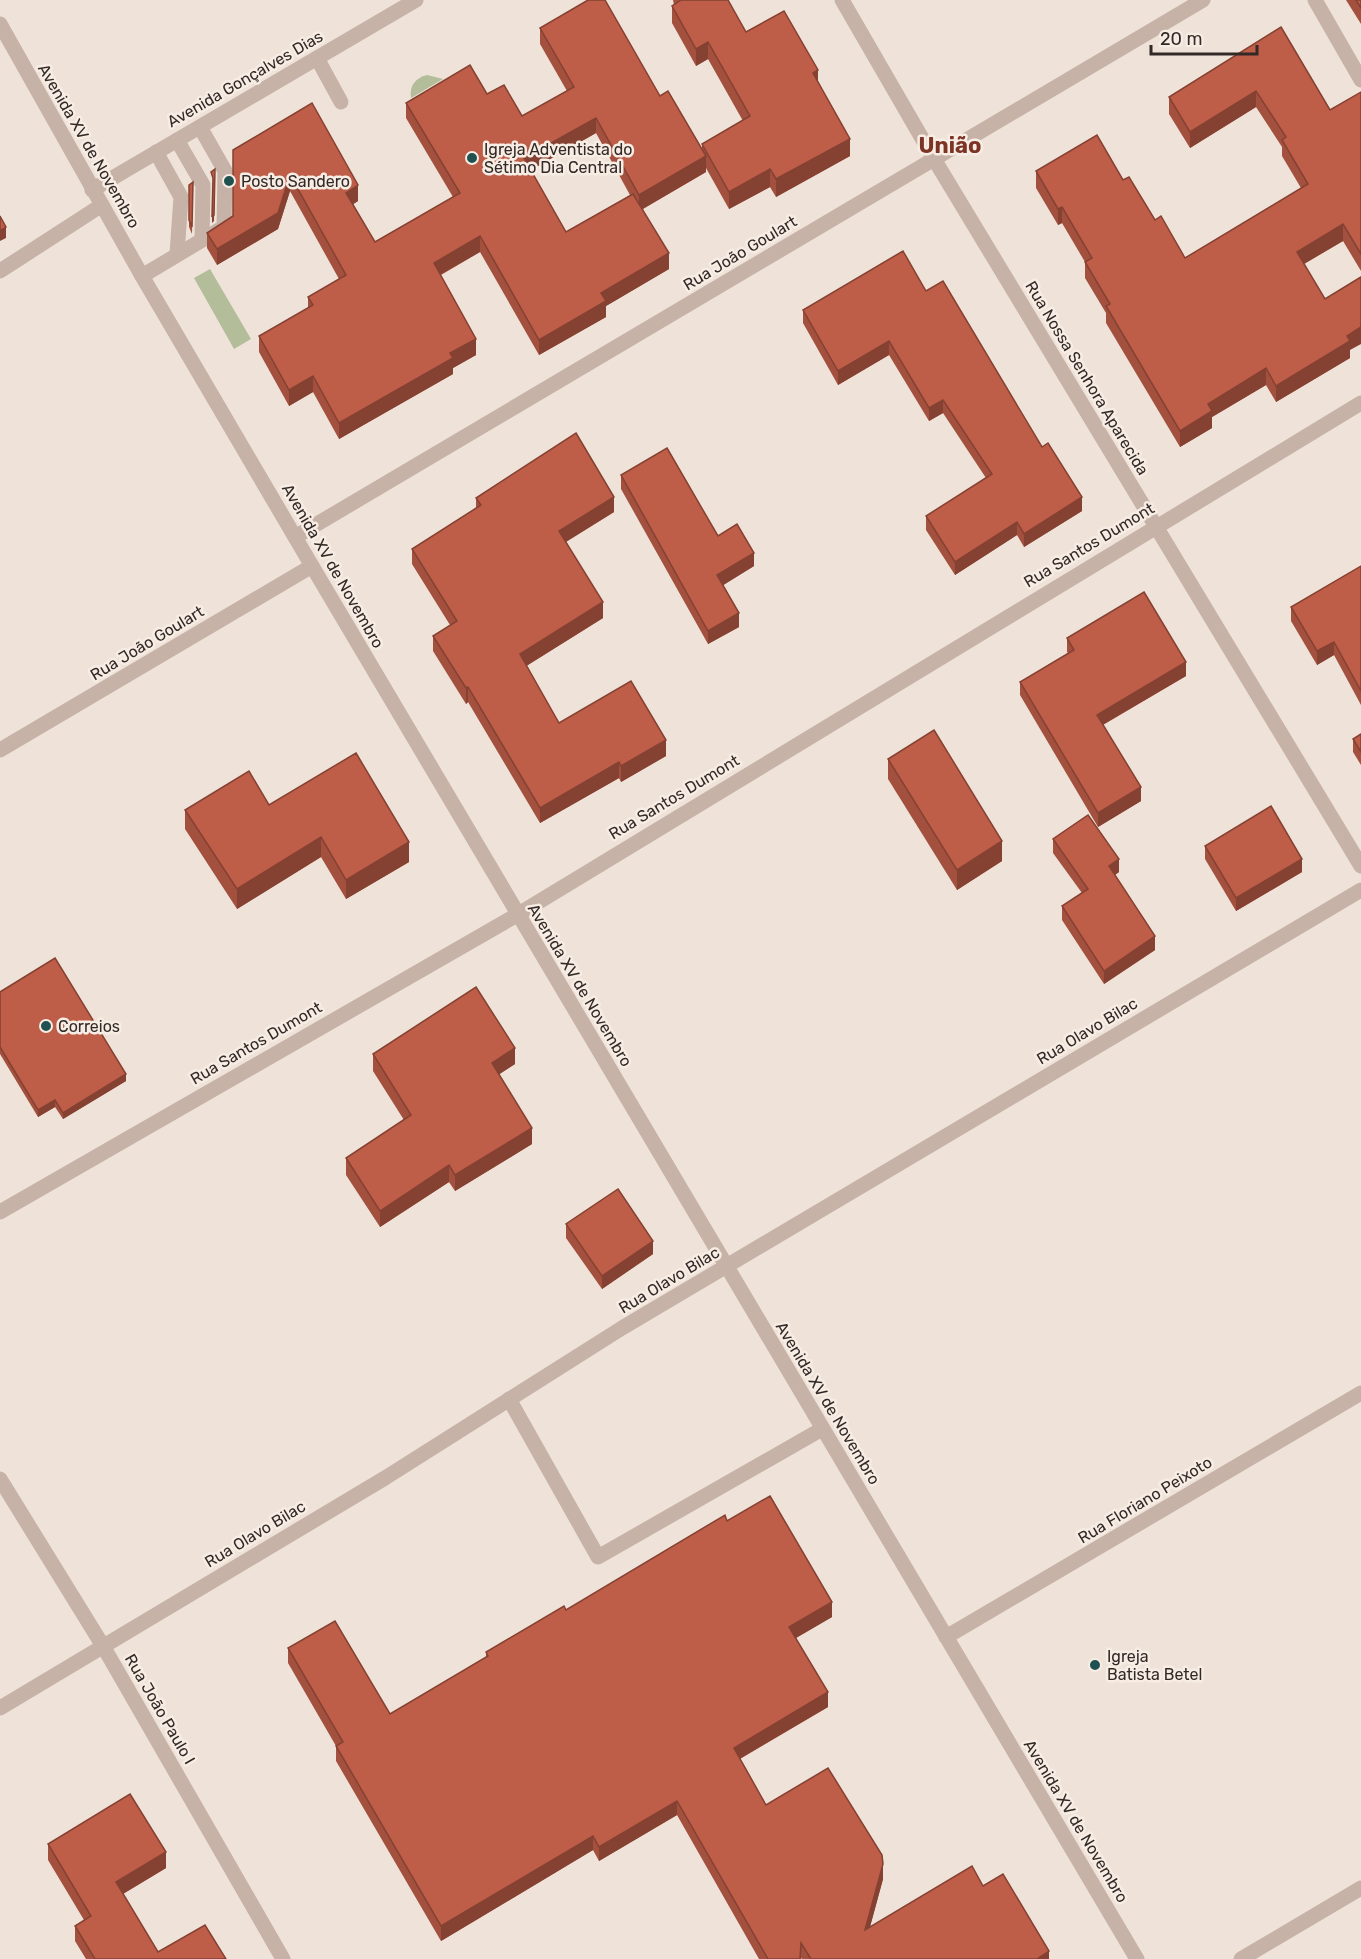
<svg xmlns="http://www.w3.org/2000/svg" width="1361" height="1959" font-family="Rubik,sans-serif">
  <rect width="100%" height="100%" fill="#efe3d9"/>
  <g fill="#b3bd9a">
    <path d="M 427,75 L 443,79 L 411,98 C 409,86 415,78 427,75 Z"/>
    <polygon points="210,269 251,339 234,349 194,278"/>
  </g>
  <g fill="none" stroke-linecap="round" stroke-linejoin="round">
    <g stroke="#c6b2a6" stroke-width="15">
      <polyline points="317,58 341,102"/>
      <polyline points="177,140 203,185 202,240"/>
      <polyline points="156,152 181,197 177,254"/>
      <polyline points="142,276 224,227 225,171 200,127"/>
      <polyline points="509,1399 598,1557 822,1429"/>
    </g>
    <g stroke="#c6b2a6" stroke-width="15">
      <polyline points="842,0 934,159 1361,866"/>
      <polyline points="1315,0 1361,80"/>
      <polyline points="0,271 102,205"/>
      <polyline points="295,537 1203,0"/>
      <polyline points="0,750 312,566"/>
      <polyline points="0,1212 517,915 1361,403"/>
      <polyline points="0,1479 103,1646 283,1959"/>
      <polyline points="946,1637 1361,1393"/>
      <polyline points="0,1708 385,1478 622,1328 1361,890"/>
      <polyline points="1241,1959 1361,1888"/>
    </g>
    <g stroke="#c6b2a6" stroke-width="15">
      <polyline points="0,24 142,276 312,566 1137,1959"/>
      <polyline points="92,190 416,0"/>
    </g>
  </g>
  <g fill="#a3503e" fill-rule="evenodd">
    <path d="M 673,0 L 728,0 L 746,32 L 818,81 L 850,156 L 776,197 L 770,187 L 729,209 L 706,168 L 706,172 L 643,209 L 669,269 L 606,306 L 606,317 L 539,355 L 480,252 L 441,275 L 476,355 L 453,368 L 453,374 L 339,439 L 313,392 L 289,406 L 259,352 L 259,336 L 308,308 L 308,297 L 339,279 L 290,191 L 278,229 L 217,265 L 207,248 L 207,233 L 233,216 L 233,150 L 358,201 L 353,204 L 375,242 L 453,197 L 406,118 L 406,103 L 487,94 L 522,116 L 567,91 L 540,44 L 540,28 L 660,96 L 702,150 L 702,144 L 743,121 L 708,59 L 696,66 L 672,23 L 672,6 L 674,5 ZM 596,133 L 630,195 L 566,232 L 531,170 Z"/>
    <polygon points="1346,0 1361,0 1361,24"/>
    <polygon points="1281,27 1330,110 1361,92 1361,271 1343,241 1304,264 1350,350 1350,358 1276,402 1266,385 1212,417 1212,428 1180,447 1106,323 1106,313 1085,278 1085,262 1062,223 1058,225 1036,188 1036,171 1123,180 1185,258 1301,188 1282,156 1282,147 1256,107 1190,148 1169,114 1169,97"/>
    <polygon points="193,182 192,234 189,227 189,185"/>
    <polygon points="926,291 1042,447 1082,511 1024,547 1017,535 955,575 926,530 926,516 986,478 943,413 929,421 889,355 838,385 803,323 803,310"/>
    <polygon points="621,475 718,536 754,566 723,585 739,627 708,644 621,489"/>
    <polygon points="476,498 614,512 566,542 603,618 526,666 559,723 666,756 621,782 619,778 540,823 468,702 466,704 433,651 433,636 450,625 412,564 412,549 476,508"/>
    <polygon points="1361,566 1361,705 1334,655 1317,665 1291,621 1291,607"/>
    <polygon points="1067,638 1186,676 1103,725 1141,801 1098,827 1020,695 1020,682 1068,653 1067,652"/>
    <polygon points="1361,734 1361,765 1353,752 1353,739"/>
    <polygon points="888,759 1002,861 957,890 888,779"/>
    <polygon points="269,805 409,862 346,899 321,857 237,909 185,829 185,810"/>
    <polygon points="1053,839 1119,872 1115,875 1155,950 1104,984 1062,920 1062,906 1082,893 1053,853"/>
    <polygon points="1205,846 1302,872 1236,911 1205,859"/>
    <polygon points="0,992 126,1081 63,1119 55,1107 38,1117 0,1054"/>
    <polygon points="373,1054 515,1064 499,1074 532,1144 455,1191 449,1182 380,1227 346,1175 346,1158 404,1120 373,1071"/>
    <polygon points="566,1224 653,1254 602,1289 566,1238"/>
    <polygon points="727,1521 832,1617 796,1638 828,1707 740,1759 766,1805 883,1879 870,1927 983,1886 1049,1959 802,1959 801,1958 801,1959 759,1959 677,1815 599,1861 593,1850 441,1941 336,1761 336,1746 288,1663 288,1648 390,1714 486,1657 486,1652 566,1610"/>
    <polygon points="48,1844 166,1868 123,1894 158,1952 226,1959 86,1959 75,1941 75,1926 84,1920 48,1860"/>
  </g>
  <g fill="#854132">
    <polygon points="708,42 708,59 696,66 696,49"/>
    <polygon points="818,70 818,88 813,73"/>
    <polygon points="1256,91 1256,107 1190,148 1190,132"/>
    <polygon points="596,118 596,133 524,174 524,158"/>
    <polygon points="850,139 850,156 776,197 776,179"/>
    <polygon points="706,156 706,172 639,211 639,195"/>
    <polygon points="770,169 770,187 729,209 729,192"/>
    <polygon points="290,175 290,191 278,229 217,265 217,249"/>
    <polygon points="215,176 214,221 212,223 212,216"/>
    <polygon points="358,185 358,201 346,209 346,193"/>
    <polygon points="1062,207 1062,223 1058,225 1058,209"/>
    <polygon points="1343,224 1343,241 1297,268 1297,252"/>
    <polygon points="6,227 6,238 0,241 0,231"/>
    <polygon points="480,236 480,252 434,278 434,263"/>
    <polygon points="669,253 669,269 606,306 606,317 539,355 539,340 601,293"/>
    <polygon points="1361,327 1361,344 1350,350 1350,358 1276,402 1276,386 1347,336"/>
    <polygon points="476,339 476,355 453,368 453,374 339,439 339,423 450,353"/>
    <polygon points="889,341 889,355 838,385 838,371"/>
    <polygon points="1266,368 1266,385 1212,417 1212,428 1180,447 1180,431 1208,404"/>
    <polygon points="313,376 313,392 289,406 289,390"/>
    <polygon points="943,400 943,413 929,421 929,408"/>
    <polygon points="614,497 614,512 559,546 559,531"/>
    <polygon points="1082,497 1082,511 1024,547 1024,534"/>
    <polygon points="1017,522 1017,535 955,575 955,562"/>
    <polygon points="754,553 754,566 717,589 717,575"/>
    <polygon points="603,602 603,618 520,670 520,654"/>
    <polygon points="739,613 739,627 708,644 708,631"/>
    <polygon points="1334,642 1334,655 1317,665 1317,651"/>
    <polygon points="1186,662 1186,676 1097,728 1097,715"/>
    <polygon points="468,687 468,702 466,704 466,688"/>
    <polygon points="666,740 666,756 621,782 621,766"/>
    <polygon points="619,762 619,778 540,823 540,808"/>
    <polygon points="1141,787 1141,801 1098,827 1098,813"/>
    <polygon points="321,837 321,857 237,909 237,889"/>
    <polygon points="1002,841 1002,861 957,890 957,870"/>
    <polygon points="409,842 409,862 346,899 346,880"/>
    <polygon points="1119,859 1119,872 1109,879 1109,866"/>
    <polygon points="1302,859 1302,872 1236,911 1236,898"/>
    <polygon points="1155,936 1155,950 1104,984 1104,971"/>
    <polygon points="515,1048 515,1064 492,1079 492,1063"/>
    <polygon points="126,1074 126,1081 63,1119 63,1113"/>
    <polygon points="55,1100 55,1107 38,1117 38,1110"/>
    <polygon points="532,1128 532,1144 455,1191 455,1175"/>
    <polygon points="449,1165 449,1182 380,1227 380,1211"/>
    <polygon points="653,1241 653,1254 602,1289 602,1276"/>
    <polygon points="832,1602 832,1617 789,1642 789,1627"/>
    <polygon points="828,1692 828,1707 734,1762 734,1748"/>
    <polygon points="677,1801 677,1815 599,1861 599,1847"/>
    <polygon points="593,1836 593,1850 441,1941 441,1926"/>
    <polygon points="166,1852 166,1868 116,1898 116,1882"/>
    <polygon points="883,1864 883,1879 865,1945 865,1930"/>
    <polygon points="1049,1951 1049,1959 1037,1959"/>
  </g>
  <g fill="#be5d48" stroke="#854132" stroke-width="1.5">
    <polygon points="588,0 605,0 660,96 668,91 706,156 639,195 596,118 524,158 566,232 633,194 669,253 601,293 606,301 539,340 480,236 434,263 476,339 450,353 453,358 339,423 313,376 289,390 259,336 313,305 308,297 346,275 290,175 278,213 217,249 207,233 233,216 233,150 312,103 358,185 346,193 375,242 460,193 406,103 470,65 487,94 504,85 522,116 574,87 540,28"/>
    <polygon points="681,0 728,0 746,32 784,11 818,70 813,73 850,139 776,179 770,169 729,192 702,144 750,116 708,42 696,49 672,6"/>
    <polygon points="1356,0 1361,0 1361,8"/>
    <polygon points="1281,27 1330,110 1361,92 1361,254 1343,224 1297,252 1325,299 1361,277 1361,327 1347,336 1350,341 1276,386 1266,368 1208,404 1212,411 1180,431 1106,306 1110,304 1085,262 1092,258 1062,207 1058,209 1036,171 1097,135 1123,180 1129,177 1155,220 1161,216 1185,258 1308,184 1282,140 1286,137 1256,91 1190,132 1169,97"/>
    <polygon points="215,169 214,215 212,216 213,178 211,172"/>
    <polygon points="193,182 192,227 189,220 189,185"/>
    <polygon points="0,216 6,227 0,231"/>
    <polygon points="903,251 926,291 943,281 1042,447 1048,443 1082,497 1024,534 1017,522 955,562 926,516 992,474 943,400 929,408 889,341 838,371 803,310"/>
    <polygon points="576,433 614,497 559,531 603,602 520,654 559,723 631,681 666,740 621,766 619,762 540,808 468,687 466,688 433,636 457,621 412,549 481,505 476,498"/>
    <polygon points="667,448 718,536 737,524 754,553 717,575 739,613 708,631 621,475"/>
    <polygon points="1361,566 1361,691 1334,642 1317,651 1291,607"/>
    <polygon points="1144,592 1186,662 1097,715 1141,787 1098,813 1020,682 1074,650 1067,638"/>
    <polygon points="934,730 1002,841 957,870 888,759"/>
    <polygon points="1361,734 1361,752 1353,739"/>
    <polygon points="356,753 409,842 346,880 321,837 237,889 185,810 249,771 269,805"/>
    <polygon points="1271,806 1302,859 1236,898 1205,846"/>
    <polygon points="1088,815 1119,859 1109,866 1155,936 1104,971 1062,906 1088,889 1053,839"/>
    <polygon points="55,958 126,1074 63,1113 55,1100 38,1110 0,1047 0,992"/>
    <polygon points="476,987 515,1048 492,1063 532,1128 455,1175 449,1165 380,1211 346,1158 411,1115 373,1054"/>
    <polygon points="618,1189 653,1241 602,1276 566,1224"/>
    <polygon points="770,1496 832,1602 789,1627 828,1692 734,1748 766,1805 828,1768 882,1855 883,1864 865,1930 972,1866 983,1886 1003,1874 1049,1951 1037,1959 811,1959 801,1943 800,1959 768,1959 677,1801 599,1847 593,1836 441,1926 336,1746 343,1742 288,1648 335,1621 390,1714 488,1656 486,1652 564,1606 566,1610 725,1515 727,1521"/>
    <polygon points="130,1794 166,1852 116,1882 158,1952 205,1925 226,1959 95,1959 75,1926 91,1916 48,1844"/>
  </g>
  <g fill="#1f5151" stroke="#f7ede4" stroke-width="2">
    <circle cx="472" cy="158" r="6"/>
    <circle cx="229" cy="181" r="6"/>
    <circle cx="46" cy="1026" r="6"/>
    <circle cx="1095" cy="1665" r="6"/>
  </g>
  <g text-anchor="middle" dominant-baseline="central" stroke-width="5" stroke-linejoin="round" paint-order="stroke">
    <g font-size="16" fill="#332926" stroke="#f7ede4">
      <text transform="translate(245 79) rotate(-30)">Avenida Gonçalves Dias</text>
      <text transform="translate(89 146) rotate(60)">Avenida XV de Novembro</text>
      <text transform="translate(740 253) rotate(-31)">Rua João Goulart</text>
      <text transform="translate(1087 378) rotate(59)">Rua Nossa Senhora Aparecida</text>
      <text transform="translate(1089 545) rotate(-31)">Rua Santos Dumont</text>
      <text transform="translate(333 566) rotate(60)">Avenida XV de Novembro</text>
      <text transform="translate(147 643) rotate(-31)">Rua João Goulart</text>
      <text transform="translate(674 797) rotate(-31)">Rua Santos Dumont</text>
      <text transform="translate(580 985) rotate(59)">Avenida XV de Novembro</text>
      <text transform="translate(1087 1031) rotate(-31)">Rua Olavo Bilac</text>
      <text transform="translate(256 1043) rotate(-30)">Rua Santos Dumont</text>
      <text transform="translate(669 1280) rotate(-31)">Rua Olavo Bilac</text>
      <text transform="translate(828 1403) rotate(59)">Avenida XV de Novembro</text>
      <text transform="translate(1145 1500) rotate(-31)">Rua Floriano Peixoto</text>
      <text transform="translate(255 1534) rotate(-31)">Rua Olavo Bilac</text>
      <text transform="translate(160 1709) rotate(60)">Rua João Paulo I</text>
      <text transform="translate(1076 1821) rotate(59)">Avenida XV de Novembro</text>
    </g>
    <g font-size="16" fill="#332926" stroke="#f7ede4" text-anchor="start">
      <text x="484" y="149">Igreja Adventista do<tspan x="484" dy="18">Sétimo Dia Central</tspan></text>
      <text x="241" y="181">Posto Sandero</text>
      <text x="58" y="1026">Correios</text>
      <text x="1107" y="1656">Igreja<tspan x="1107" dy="18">Batista Betel</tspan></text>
    </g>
    <g font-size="22" font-weight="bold" fill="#7c3425" stroke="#f7ede4">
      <text x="950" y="145">União</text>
    </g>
  </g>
  <path d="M1151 45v9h106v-9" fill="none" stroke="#332926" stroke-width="3"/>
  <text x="1160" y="45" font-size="18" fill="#332926" stroke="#f7ede4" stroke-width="4.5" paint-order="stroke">20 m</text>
</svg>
